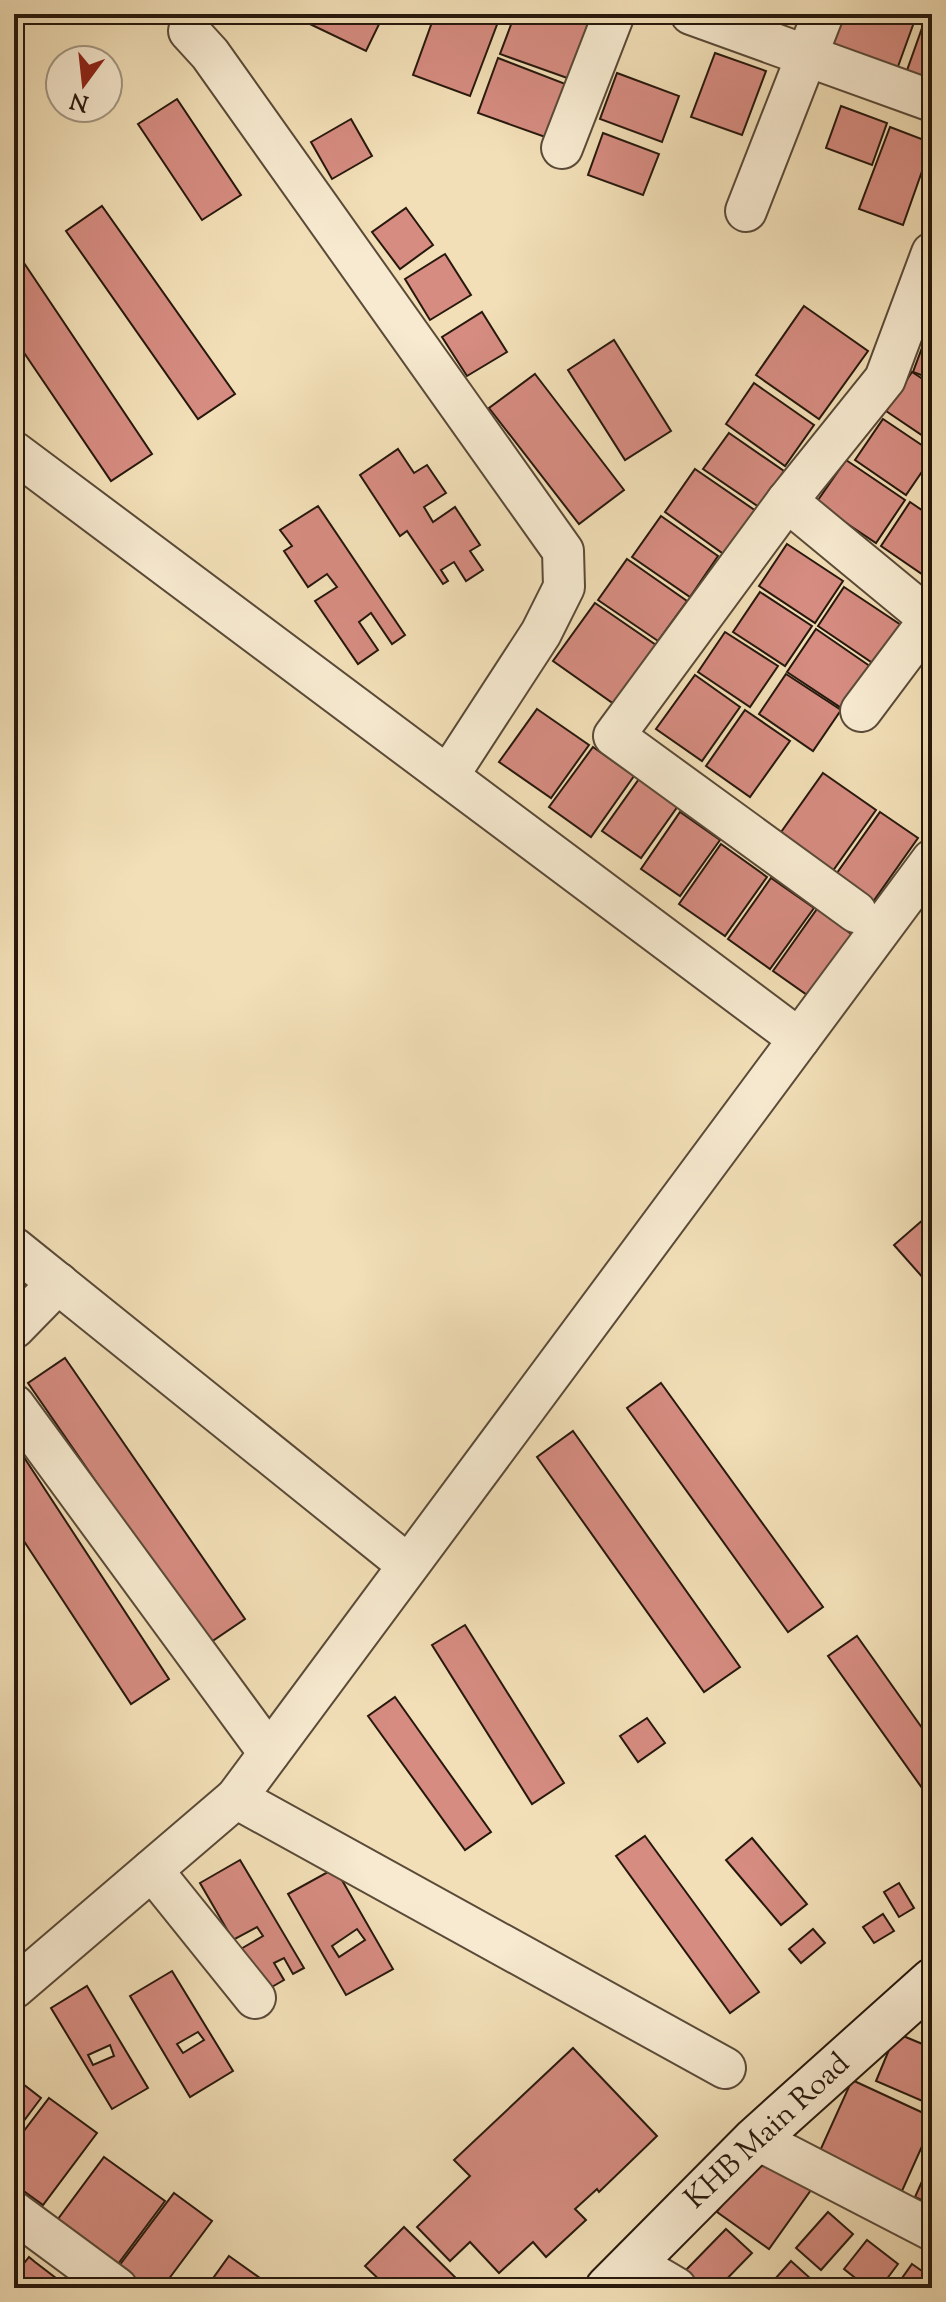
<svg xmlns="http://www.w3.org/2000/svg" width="946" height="2302" font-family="'Sorts Mill Goudy',serif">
  <rect width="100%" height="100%" fill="#f2dfb7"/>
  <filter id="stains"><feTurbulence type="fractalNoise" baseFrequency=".0025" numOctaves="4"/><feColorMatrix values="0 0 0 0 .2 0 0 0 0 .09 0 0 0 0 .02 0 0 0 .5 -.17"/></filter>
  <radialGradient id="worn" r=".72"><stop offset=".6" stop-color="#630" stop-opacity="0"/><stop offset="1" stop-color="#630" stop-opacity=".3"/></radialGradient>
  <g fill="#d68c81" stroke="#27180d" stroke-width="2" fill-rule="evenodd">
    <polygon points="289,14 384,14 366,51"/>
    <polygon points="435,14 501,14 470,96 413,75"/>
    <polygon points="515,14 594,14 570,79 500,54"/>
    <polygon points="742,14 790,14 783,30"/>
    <polygon points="842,14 917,14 896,72 830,48"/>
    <polygon points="927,14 932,14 932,86 905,76"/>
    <polygon points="715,53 766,71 742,135 691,117"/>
    <polygon points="498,58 568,85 548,138 478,113"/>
    <polygon points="617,73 679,96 662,142 600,119"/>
    <polygon points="177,99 241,195 202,220 138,124"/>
    <polygon points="841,106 887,123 872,165 826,148"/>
    <polygon points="351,119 372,156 332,179 311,142"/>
    <polygon points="890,127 932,143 903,225 859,209"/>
    <polygon points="603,133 659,154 643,195 588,175"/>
    <polygon points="102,206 235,394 198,419 66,231"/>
    <polygon points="406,208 433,245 400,269 372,232"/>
    <polygon points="445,254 471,295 430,320 405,279"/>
    <polygon points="22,260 152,454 111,481 14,338 14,265"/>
    <polygon points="804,306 868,351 819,419 756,375"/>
    <polygon points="482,312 507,352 467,376 442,337"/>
    <polygon points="932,321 932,379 913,372"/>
    <polygon points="614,340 671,431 625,460 568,370"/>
    <polygon points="912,372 932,385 932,442 886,411"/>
    <polygon points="535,374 624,490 579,524 489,408"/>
    <polygon points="754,383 814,425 785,466 726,424"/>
    <polygon points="883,419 932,452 932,457 906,495 855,460"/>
    <polygon points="729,433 784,471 759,507 703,469"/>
    <polygon points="398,449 414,473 427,465 446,493 424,507 433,522 455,507 480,545 470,551 483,570 466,581 454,562 441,570 448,581 443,584 407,531 400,536 360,475"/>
    <polygon points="846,460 905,500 876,543 816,503"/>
    <polygon points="695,469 756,511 725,555 665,512"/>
    <polygon points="910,502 932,517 932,581 881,546"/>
    <polygon points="318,506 405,635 392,644 371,613 359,622 378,650 358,664 315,601 337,587 327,574 308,587 284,551 292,546 280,530"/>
    <polygon points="661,516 718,556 690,597 632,557"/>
    <polygon points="787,544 843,581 815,623 759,586"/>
    <polygon points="627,559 687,601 658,641 598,600"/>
    <polygon points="844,587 904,627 877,666 818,626"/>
    <polygon points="760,592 812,626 785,666 733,632"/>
    <polygon points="595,603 656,645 614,704 553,661"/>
    <polygon points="816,629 874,669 846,711 787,672"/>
    <polygon points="725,632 778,666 750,707 698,672"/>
    <polygon points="786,674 841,710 813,751 759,714"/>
    <polygon points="695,675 740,707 702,761 656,729"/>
    <polygon points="537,709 589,745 551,798 499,762"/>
    <polygon points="745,710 790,741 750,797 706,766"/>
    <polygon points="593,747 634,776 591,837 549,807"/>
    <polygon points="823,773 876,810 832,872 779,835"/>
    <polygon points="639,779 678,806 641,858 602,831"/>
    <polygon points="680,812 720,840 680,896 641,869"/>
    <polygon points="880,812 918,838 870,906 832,880"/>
    <polygon points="721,844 767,877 725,936 679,904"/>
    <polygon points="771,878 814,908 770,969 728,939"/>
    <polygon points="817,909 854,936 810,997 773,971"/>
    <polygon points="932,1212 932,1288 894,1245"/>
    <polygon points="65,1358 245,1619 208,1644 28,1383"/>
    <polygon points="661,1383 823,1607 788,1632 627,1408"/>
    <polygon points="573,1431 740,1667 704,1692 537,1457"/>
    <polygon points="14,1442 169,1679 131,1704 14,1526"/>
    <polygon points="465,1625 564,1783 532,1804 432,1645"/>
    <polygon points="857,1636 932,1742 932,1802 828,1656"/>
    <polygon points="395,1697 491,1832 465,1850 368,1716"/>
    <polygon points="647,1718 665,1743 638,1762 620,1736"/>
    <polygon points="645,1836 759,1992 730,2013 616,1856"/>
    <polygon points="752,1838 807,1904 781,1925 726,1860"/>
    <polygon points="240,1860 304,1968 293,1974 284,1958 274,1963 284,1980 263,1992 239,1950 263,1936 257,1927 233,1940 200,1883"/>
    <path d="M 335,1868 L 393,1969 L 346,1995 L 288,1894 ZM 357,1929 L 365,1940 L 339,1957 L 332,1946 Z"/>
    <polygon points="899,1883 914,1908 899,1917 884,1892"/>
    <polygon points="883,1914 894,1931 874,1943 863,1927"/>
    <polygon points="813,1929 825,1943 801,1963 789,1949"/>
    <path d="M 172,1971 L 233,2071 L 190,2097 L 130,1996 ZM 198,2032 L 204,2040 L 183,2053 L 177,2044 Z"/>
    <path d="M 87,1986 L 148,2088 L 112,2109 L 51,2008 ZM 110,2045 L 114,2056 L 93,2065 L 88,2055 Z"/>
    <polygon points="896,2033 932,2048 932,2092 927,2103 876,2081"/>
    <polygon points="573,2048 657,2136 599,2192 597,2189 575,2209 586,2220 546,2257 533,2242 499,2273 470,2242 450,2261 417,2227 470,2176 454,2160"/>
    <polygon points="14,2077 41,2098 14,2134"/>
    <polygon points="852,2080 932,2117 932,2124 902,2191 819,2153"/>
    <polygon points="49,2098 97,2133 43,2205 14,2184 14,2144"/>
    <polygon points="759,2153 811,2190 769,2249 717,2212"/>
    <polygon points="104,2157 165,2201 115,2268 55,2223"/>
    <polygon points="932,2159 932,2205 915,2197"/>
    <polygon points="174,2193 212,2221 162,2288 141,2288 116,2270"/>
    <polygon points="828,2212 853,2234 821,2270 796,2248"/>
    <polygon points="404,2227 464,2286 462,2288 388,2288 365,2266"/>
    <polygon points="726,2229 752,2253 718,2288 694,2288 681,2275"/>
    <polygon points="867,2240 898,2264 880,2288 868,2288 844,2269"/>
    <polygon points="229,2256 274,2288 206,2288"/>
    <polygon points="29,2257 35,2262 69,2288 14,2288 14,2276"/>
    <polygon points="791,2261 811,2279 803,2288 767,2288"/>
    <polygon points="912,2264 932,2278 932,2288 895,2288"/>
  </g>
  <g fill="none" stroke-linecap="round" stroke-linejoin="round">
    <defs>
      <g id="minor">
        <polyline points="691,14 932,101"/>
        <polyline points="189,31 210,54 563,551 564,587 541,633 448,776"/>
        <polyline points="562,148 614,14"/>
        <polyline points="746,211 823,14"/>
        <polyline points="14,452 799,1039"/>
        <polyline points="787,501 930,619 861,711"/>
        <polyline points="856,912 614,736 787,501 885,379 932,253"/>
        <polyline points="14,1248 408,1565"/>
        <polyline points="14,1328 58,1283"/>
        <polyline points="14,1405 269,1753"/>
        <polyline points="236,1798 725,2068"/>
        <polyline points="152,1870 255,1998"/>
        <polyline points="14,1988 236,1798 932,860"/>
        <polyline points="756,2139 932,2230"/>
        <polyline points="14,2212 117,2288"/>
        <polyline points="632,2262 676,2288"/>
      </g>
      <polyline id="secondary" points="608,2288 756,2139 932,1981"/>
    </defs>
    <use href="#minor" stroke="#5a4a38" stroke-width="44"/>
    <use href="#secondary" stroke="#27180d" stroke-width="48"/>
    <use href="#minor" stroke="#f7ead0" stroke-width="40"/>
    <use href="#secondary" stroke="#f7ead0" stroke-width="44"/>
  </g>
  <g text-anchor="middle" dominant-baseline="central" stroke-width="6" stroke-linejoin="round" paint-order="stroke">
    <g font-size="30" fill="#27180d" stroke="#f7ead0">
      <text transform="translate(768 2132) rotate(-43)">KHB Main Road</text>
    </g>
  </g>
  <rect width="946" height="2302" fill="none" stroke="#f2dfb7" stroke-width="48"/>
  <rect x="16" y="16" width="914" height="2270" fill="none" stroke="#27180d" stroke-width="4"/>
  <rect x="24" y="24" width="898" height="2254" fill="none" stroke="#27180d" stroke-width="2"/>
  <g transform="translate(84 84) rotate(195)"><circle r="38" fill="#f7ead0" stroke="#a49682" stroke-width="2"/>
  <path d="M0-6L14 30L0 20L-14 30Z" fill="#8f2418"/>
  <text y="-12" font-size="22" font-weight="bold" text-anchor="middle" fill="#27180d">N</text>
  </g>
  <rect width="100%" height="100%" filter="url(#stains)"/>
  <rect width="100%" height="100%" fill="url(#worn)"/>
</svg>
